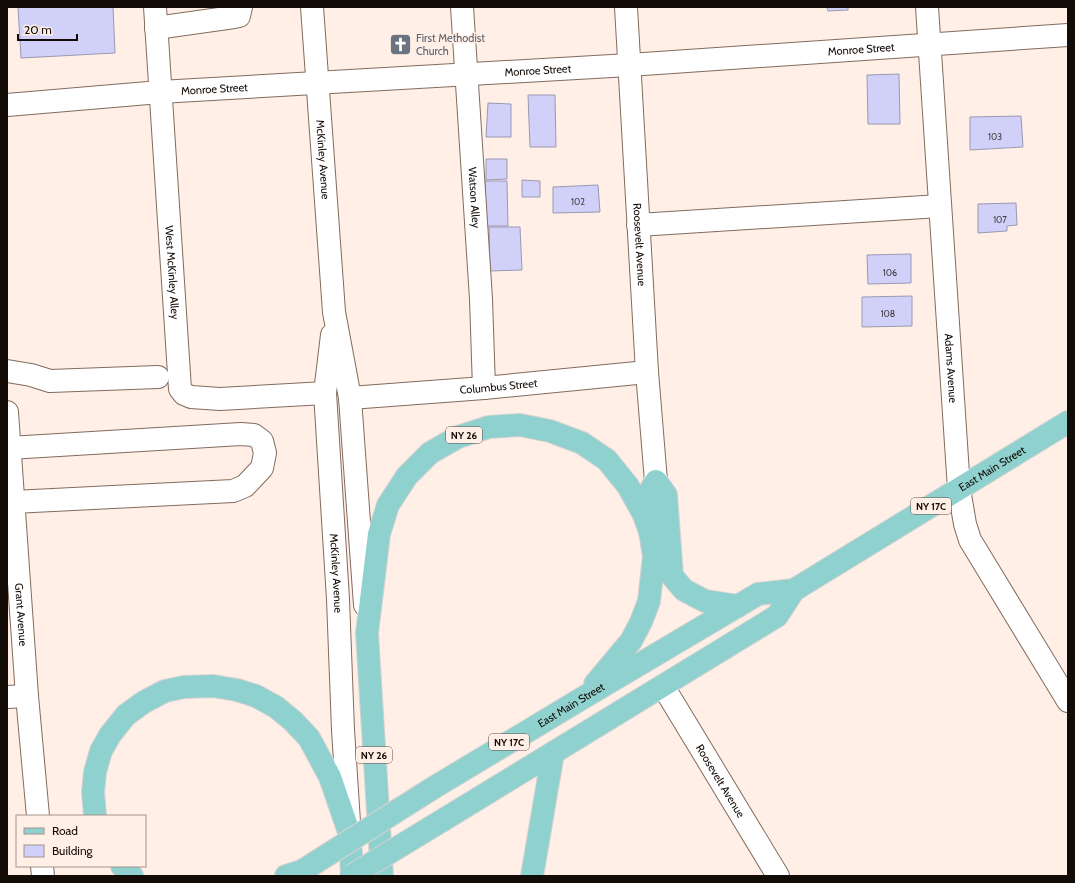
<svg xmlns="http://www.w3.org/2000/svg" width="1075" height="883" font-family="Cabin,sans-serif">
  <rect width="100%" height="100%" fill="#ffefe6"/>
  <g fill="#d1d0f8" stroke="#9a99b2">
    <polygon points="18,7 113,7 115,53 21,58"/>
    <polygon points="827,7 848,7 848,10 828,11"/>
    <polygon points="899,74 900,124 868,124 867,75"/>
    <polygon points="528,95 555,95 556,147 530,147"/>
    <polygon points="488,103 511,104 511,137 486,137"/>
    <polygon points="1021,116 1023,147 970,150 970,117"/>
    <polygon points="486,159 507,159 507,179 486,180"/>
    <polygon points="522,180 540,181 540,197 522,197"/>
    <polygon points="485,181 507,181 508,226 486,226"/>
    <polygon points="598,185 600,212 553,213 553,187"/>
    <polygon points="1016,203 1017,225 1007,226 1007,231 978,233 978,204"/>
    <polygon points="489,227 520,227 522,270 490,271"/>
    <polygon points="911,254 911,283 868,284 867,255"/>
    <polygon points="912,296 912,326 862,327 862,297"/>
  </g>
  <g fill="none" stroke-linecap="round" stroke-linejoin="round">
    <defs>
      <g id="minor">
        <path id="s1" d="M 155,7 L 180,389 L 184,394 L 191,397 L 220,399 L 325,393"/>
        <path id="s2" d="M 312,7 L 334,312 L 350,398 L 365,605"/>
        <path id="s3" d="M 462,7 L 481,299 L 484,388"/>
        <path id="s4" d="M 626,7 L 647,372 L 656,481"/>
        <path id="s5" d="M 927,7 L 959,489 L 965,524 L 970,540 L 1068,701"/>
        <polyline points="156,28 234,17 239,16 241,7"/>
        <path id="s6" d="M 7,105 L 160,92 L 629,65 L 1068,35"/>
        <polyline points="638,225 940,206"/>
        <path id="s7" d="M 332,335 L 325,393 L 338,599 L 343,730 L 349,822"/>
        <polyline points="7,371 31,375 50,381 158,377"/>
        <path id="s8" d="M 350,398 L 484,388 L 647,372"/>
        <path id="s9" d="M 7,412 L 27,696 L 38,816"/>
        <polyline points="9,448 241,434 254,435 262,441 265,453 262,468 245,486 233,491 13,502"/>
        <path id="s10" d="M 663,686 L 778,876"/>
        <polyline points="7,697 27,696"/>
        <polyline points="42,866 43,876"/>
      </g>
      <g id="major">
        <polyline points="595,684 631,641 641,622 649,601 654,556 650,532 648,494 656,481 666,495 672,576 684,590 705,601 738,606"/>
        <path id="s11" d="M 433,788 L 586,696 L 758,594 L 794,590 L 1068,422"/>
        <polyline points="95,816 93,792 95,772 101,751 110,735 126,715 144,702 165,691 184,687 213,686 237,690 256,696 276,707 293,721 309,738 330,777 350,835 352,876"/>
        <polyline points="443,820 777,616 794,590"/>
        <polyline points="122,866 132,876"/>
        <polyline points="286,876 302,871"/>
        <polyline points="382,876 367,633 379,534 388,505 407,476 430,453 458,437 489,427 520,425 550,431 582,443 607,460 628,486 644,515 650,532"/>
        <polyline points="532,876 553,753"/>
      </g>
    </defs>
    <use href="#minor" stroke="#826b5e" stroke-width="24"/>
    <use href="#major" stroke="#d5d3d2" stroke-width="24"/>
    <use href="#minor" stroke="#fff" stroke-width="22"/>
    <use href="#major" stroke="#8fd1ce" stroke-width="22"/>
    <defs>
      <g id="major-bridge">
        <polyline points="302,871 433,788"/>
        <polyline points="351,876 443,820"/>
      </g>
    </defs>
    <use href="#major-bridge" stroke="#d5d3d2" stroke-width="24" stroke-linecap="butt"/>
    <use href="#major-bridge" stroke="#8fd1ce" stroke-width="22"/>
  </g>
  <defs>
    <symbol id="church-square" viewBox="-11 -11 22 22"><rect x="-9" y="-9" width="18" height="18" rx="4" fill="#6b7280" stroke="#ffefe6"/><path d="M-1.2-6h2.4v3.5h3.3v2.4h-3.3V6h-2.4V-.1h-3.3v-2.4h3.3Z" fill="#fff"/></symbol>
  </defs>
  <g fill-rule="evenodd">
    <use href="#church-square" x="388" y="32" width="25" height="25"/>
  </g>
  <g text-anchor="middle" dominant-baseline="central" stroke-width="3" stroke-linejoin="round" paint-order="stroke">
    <g font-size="9" fill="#423c42">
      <text x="995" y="136">103</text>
      <text x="578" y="201">102</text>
      <text x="1000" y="219">107</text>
      <text x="890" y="272">106</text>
      <text x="888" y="313">108</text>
    </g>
    <g fill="#ffefe6" stroke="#5a4f49" stroke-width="1">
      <rect x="446" y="427" width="36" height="16" rx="3"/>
      <rect x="911" y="498" width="40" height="16" rx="3"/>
      <rect x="489" y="734" width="40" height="16" rx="3"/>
      <rect x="356" y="747" width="36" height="16" rx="3"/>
    </g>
    <g font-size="10" font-weight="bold" fill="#130b06">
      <text x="464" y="435">NY 26</text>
      <text x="931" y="506">NY 17C</text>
      <text x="509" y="742">NY 17C</text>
      <text x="374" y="755">NY 26</text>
    </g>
    <g font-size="11" fill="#5b616d" stroke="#ffefe6" text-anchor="start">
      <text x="416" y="38">First Methodist<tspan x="416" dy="13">Church</tspan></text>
    </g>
    <g font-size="11" fill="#130b06" stroke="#ffefe6">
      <text stroke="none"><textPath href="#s6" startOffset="856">Monroe Street</textPath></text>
      <text stroke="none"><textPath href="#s6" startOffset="532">Monroe Street</textPath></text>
      <text stroke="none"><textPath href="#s6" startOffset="208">Monroe Street</textPath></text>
      <text stroke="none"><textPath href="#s2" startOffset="153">McKinley Avenue</textPath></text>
      <text stroke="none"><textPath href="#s3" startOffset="191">Watson Alley</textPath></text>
      <text stroke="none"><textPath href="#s4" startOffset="238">Roosevelt Avenue</textPath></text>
      <text stroke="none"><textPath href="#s1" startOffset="266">West McKinley Alley</textPath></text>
      <text stroke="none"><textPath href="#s5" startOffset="362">Adams Avenue</textPath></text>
      <text stroke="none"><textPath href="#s8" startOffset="149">Columbus Street</textPath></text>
      <text stroke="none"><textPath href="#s11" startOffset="647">East Main Street</textPath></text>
      <text stroke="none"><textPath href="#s7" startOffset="239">McKinley Avenue</textPath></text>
      <text stroke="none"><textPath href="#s9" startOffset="203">Grant Avenue</textPath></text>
      <text stroke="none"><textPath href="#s11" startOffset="161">East Main Street</textPath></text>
      <text stroke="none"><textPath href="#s10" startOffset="111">Roosevelt Avenue</textPath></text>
    </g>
  </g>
  <rect width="1075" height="883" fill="none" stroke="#130b06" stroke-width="16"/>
  <rect x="16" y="815" width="130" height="52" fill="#ffefe6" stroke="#a1948c"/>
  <rect x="24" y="828" width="20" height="6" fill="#8fd1ce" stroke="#a1948c"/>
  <text x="52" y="835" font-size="12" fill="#130b06">Road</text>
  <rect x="24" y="845" width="20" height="12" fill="#d1d0f8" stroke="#a1948c"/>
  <text x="52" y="855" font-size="12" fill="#130b06">Building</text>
  <path d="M18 34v6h59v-6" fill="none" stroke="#130b06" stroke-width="2"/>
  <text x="24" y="34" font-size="12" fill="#130b06" stroke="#ffefe6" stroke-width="3" paint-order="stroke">20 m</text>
</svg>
